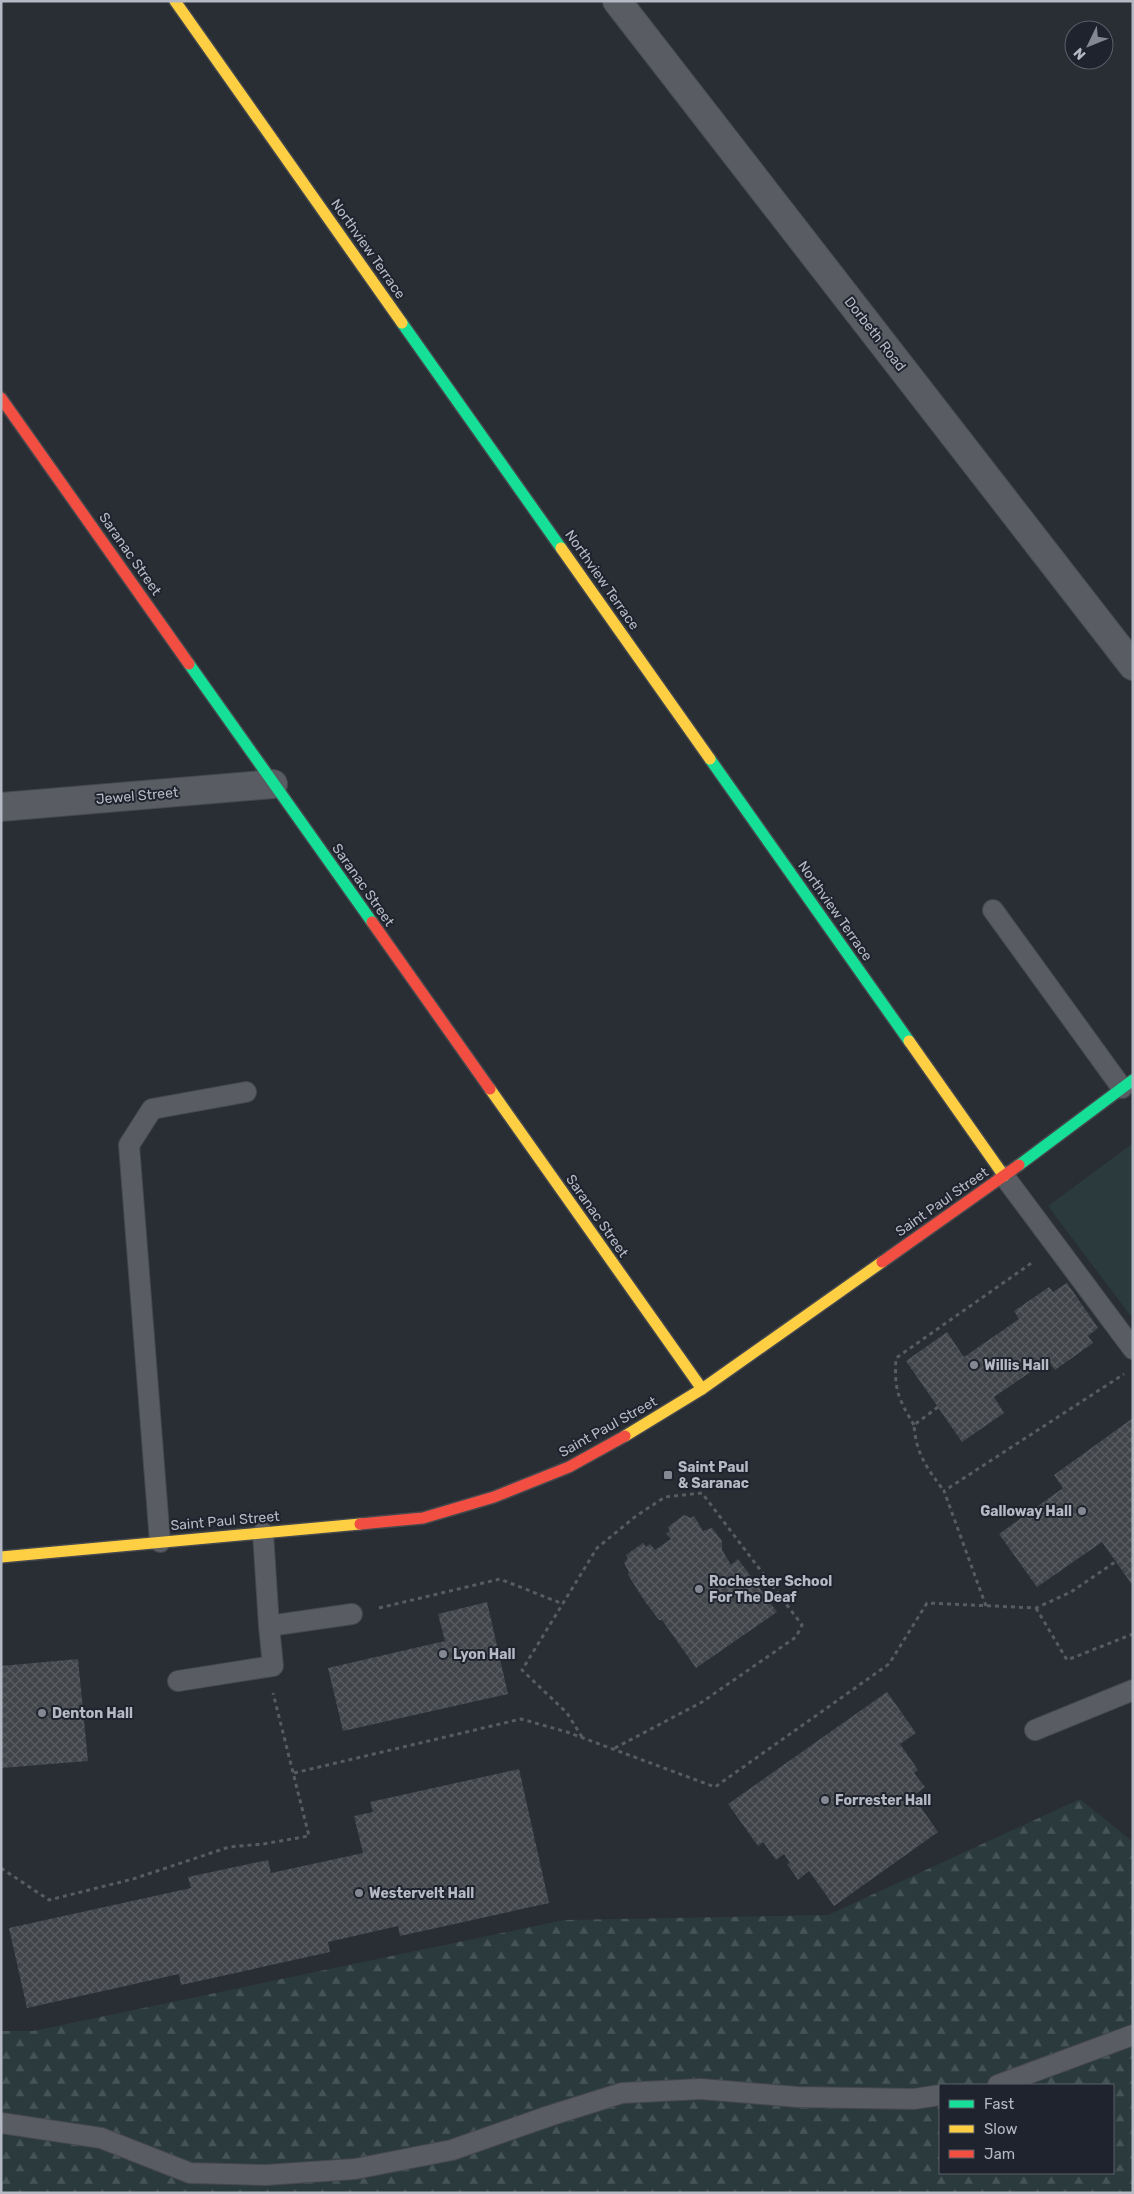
<svg xmlns="http://www.w3.org/2000/svg" width="1134" height="2194" font-family="Rubik,sans-serif">
  <defs>
    <pattern id="forest-firs" width="22" height="20" patternUnits="userSpaceOnUse" patternTransform="scale(1.25)"><rect width="22" height="20" fill="#2b3a3c"/><path d="M5 1l3.5 6h-7zM16 11l3.5 6h-7z" fill="#475457"/></pattern>
    <pattern id="building-cross-hatch" width="8" height="8" patternUnits="userSpaceOnUse" patternTransform="scale(1.25)"><rect width="8" height="8" fill="#41454a"/><path d="M0 0l8 8M0 8l8-8" fill="none" stroke="#5a5e62"/></pattern>
  </defs>
  <rect width="100%" height="100%" fill="#292d34"/>
  <polygon fill="#2b3a3c" points="1133,1143 1133,1319 1048,1206"/>
  <path fill="url(#forest-firs)" fill-rule="evenodd" d="M 1080,1799 L 1133,1842 L 1133,2193 L 1,2193 L 1,2031 L 33,2031 L 564,1920 L 828,1915 ZM 940,2085 L 1113,2085 L 1113,2173 L 940,2173 Z"/>
  <g fill="url(#building-cross-hatch)">
    <polygon points="1067,1283 1098,1328 1088,1336 1093,1343 1055,1370 1048,1360 994,1397 1004,1413 962,1442 906,1361 947,1332 964,1357 1019,1319 1014,1311 1049,1287 1053,1292"/>
    <polygon points="1133,1418 1133,1586 1102,1542 1037,1587 999,1534 1063,1488 1054,1475"/>
    <polygon points="684,1515 691,1518 694,1516 703,1531 712,1528 722,1541 722,1550 731,1565 738,1559 777,1612 696,1668 662,1620 659,1620 646,1603 628,1575 629,1572 624,1563 628,1558 626,1555 643,1543 646,1547 650,1544 655,1550 671,1539 666,1534 670,1531 668,1527"/>
    <polygon points="487,1602 508,1694 343,1731 328,1668 445,1641 438,1614"/>
    <polygon points="78,1659 88,1761 1,1768 1,1666"/>
    <polygon points="887,1692 916,1733 900,1744 918,1770 914,1773 925,1787 913,1796 938,1832 834,1906 809,1871 798,1880 787,1864 790,1863 784,1854 776,1860 763,1842 758,1846 728,1804"/>
    <polygon points="519,1769 549,1903 400,1936 398,1926 328,1942 330,1952 181,1985 179,1974 27,2008 9,1928 191,1888 188,1877 268,1860 271,1873 363,1853 354,1816 373,1812 370,1802"/>
  </g>
  <g fill="none" stroke-linecap="round" stroke-linejoin="round">
    <defs>
      <g id="lane">
        <polyline points="993,910 1122,1088"/>
        <polyline points="1004,1176 1133,1349"/>
        <polyline points="263,1533 269,1626"/>
        <polyline points="160,1542 129,1145 152,1109 246,1092"/>
        <polyline points="178,1681 273,1666 269,1626 352,1614"/>
        <polyline points="1035,1730 1133,1690"/>
        <polyline points="998,2085 1133,2035"/>
        <polyline points="1,2123 101,2138 190,2173 266,2175 355,2169 452,2150 549,2116 622,2093 701,2089 797,2097 914,2099 940,2095"/>
      </g>
      <g id="street">
        <polyline points="617,1 1133,666"/>
        <polyline points="1,807 273,784"/>
      </g>
      <g id="fast">
        <polyline points="402,323 561,548"/>
        <polyline points="189,664 372,922"/>
        <polyline points="710,759 909,1041"/>
        <polyline points="1019,1165 1133,1080"/>
      </g>
      <g id="slow">
        <polyline points="175,1 402,323"/>
        <polyline points="561,548 710,759"/>
        <polyline points="909,1041 1004,1176"/>
        <polyline points="490,1089 702,1389"/>
        <polyline points="625,1436 702,1389 882,1262"/>
        <polyline points="1,1557 360,1524"/>
      </g>
      <g id="jam">
        <polyline points="1,398 189,664"/>
        <polyline points="372,922 490,1089"/>
        <polyline points="882,1262 1019,1165"/>
        <polyline points="360,1524 423,1518 494,1497 569,1467 625,1436"/>
      </g>
    </defs>
    <use href="#lane" stroke="#45484d" stroke-width="22"/>
    <use href="#street" stroke="#45484d" stroke-width="30"/>
    <use href="#fast" stroke="#45484d" stroke-width="14"/>
    <use href="#slow" stroke="#45484d" stroke-width="14"/>
    <use href="#jam" stroke="#45484d" stroke-width="14"/>
    <g stroke="#585b60" stroke-width="3" stroke-dasharray="4 4" stroke-linecap="butt">
      <path d="M 938,1407 L 914,1425 C 916,1454 927,1468 944,1491"/>
      <path d="M 914,1425 C 898,1398 894,1390 896,1358 L 1033,1262"/>
      <polyline points="986,1606 944,1491 1124,1374"/>
      <polyline points="379,1608 500,1579 563,1604"/>
      <polyline points="1036,1608 1067,1660 1133,1634"/>
      <polyline points="582,1737 567,1713 522,1670 597,1548 636,1516 665,1497 702,1493 802,1625 796,1637 702,1702 613,1749"/>
      <polyline points="294,1773 521,1719 567,1732 715,1787 889,1664 927,1603 1036,1608 1071,1592 1115,1562"/>
      <polyline points="1,1868 49,1900 133,1879 229,1847 263,1844 309,1836 273,1693"/>
    </g>
    <use href="#lane" stroke="#595c62" stroke-width="20"/>
    <use href="#street" stroke="#595c62" stroke-width="28"/>
    <use href="#fast" stroke="#16e098" stroke-width="11"/>
    <use href="#slow" stroke="#ffcf43" stroke-width="11"/>
    <use href="#jam" stroke="#f24e42" stroke-width="11"/>
  </g>
  <g fill="#838892" stroke="#1e232d" stroke-width="2">
    <circle cx="974" cy="1365" r="5"/>
    <rect x="663" y="1470" width="10" height="10" rx="2.5"/>
    <circle cx="1082" cy="1511" r="5"/>
    <circle cx="699" cy="1589" r="5"/>
    <circle cx="443" cy="1654" r="5"/>
    <circle cx="42" cy="1713" r="5"/>
    <circle cx="825" cy="1800" r="5"/>
    <circle cx="359" cy="1893" r="5"/>
  </g>
  <g text-anchor="middle" dominant-baseline="central" stroke-width="4" stroke-linejoin="round" paint-order="stroke">
    <g font-size="14" fill="#b4b9c4" stroke="#1e232d">
      <text transform="translate(368 249) rotate(55)">Northview Terrace</text>
      <text transform="translate(875 334) rotate(52)">Dorbeth Road</text>
      <text transform="translate(130 554) rotate(55)">Saranac Street</text>
      <text transform="translate(602 580) rotate(55)">Northview Terrace</text>
      <text transform="translate(137 796) rotate(-5)">Jewel Street</text>
      <text transform="translate(363 885) rotate(55)">Saranac Street</text>
      <text transform="translate(835 911) rotate(55)">Northview Terrace</text>
      <text transform="translate(942 1202) rotate(-35)">Saint Paul Street</text>
      <text transform="translate(597 1216) rotate(55)">Saranac Street</text>
      <text transform="translate(608 1427) rotate(-29)">Saint Paul Street</text>
      <text transform="translate(225 1521) rotate(-5)">Saint Paul Street</text>
    </g>
    <g font-size="14" font-weight="bold" fill="#b4b9c4" stroke="#1e232d" text-anchor="start">
      <text x="984" y="1365">Willis Hall</text>
      <text x="678" y="1467">Saint Paul<tspan x="678" dy="16">&amp; Saranac</tspan></text>
      <text x="1072" y="1511" text-anchor="end">Galloway Hall</text>
      <text x="709" y="1581">Rochester School<tspan x="709" dy="16">For The Deaf</tspan></text>
      <text x="453" y="1654">Lyon Hall</text>
      <text x="52" y="1713">Denton Hall</text>
      <text x="835" y="1800">Forrester Hall</text>
      <text x="369" y="1893">Westervelt Hall</text>
    </g>
  </g>
  <rect width="1134" height="2194" fill="none" stroke="#b4b9c4" stroke-width="5"/>
  <rect x="939" y="2084" width="175" height="90" fill="#1e232d" stroke="#5a5f69"/>
  <rect x="949" y="2100" width="25" height="8" fill="#16e098" stroke="#5a5f69"/>
  <text x="984" y="2109" font-size="15" fill="#b4b9c4">Fast</text>
  <rect x="949" y="2125" width="25" height="8" fill="#ffcf43" stroke="#5a5f69"/>
  <text x="984" y="2134" font-size="15" fill="#b4b9c4">Slow</text>
  <rect x="949" y="2150" width="25" height="8" fill="#f24e42" stroke="#5a5f69"/>
  <text x="984" y="2159" font-size="15" fill="#b4b9c4">Jam</text>
  <g transform="translate(1089 45) rotate(227)"><circle r="24" fill="#1e232d" stroke="#5a5f69"/>
  <path d="M0-4L9 19L0 12L-9 19Z" fill="#838892"/>
  <text y="-8" font-size="14" font-weight="bold" text-anchor="middle" fill="#b4b9c4">N</text>
  </g>
</svg>
